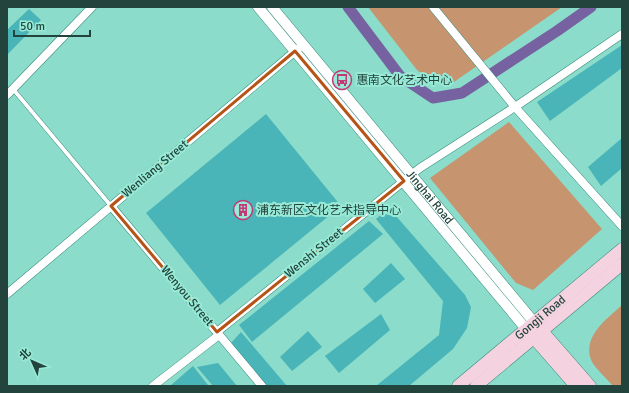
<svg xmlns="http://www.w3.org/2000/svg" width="629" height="393" font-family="Signika,'Noto Sans SC',sans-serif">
  <rect width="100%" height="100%" fill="#8bdcca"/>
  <g fill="#c6946f">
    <polygon points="368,7 562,7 451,84 431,81 417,70"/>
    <polygon points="509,122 602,229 533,290 516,283 430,178"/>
    <path d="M 622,305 L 622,386 L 613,386 C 608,380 596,369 592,362 C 581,337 606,320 622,305 Z"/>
  </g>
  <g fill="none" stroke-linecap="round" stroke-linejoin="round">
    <polyline stroke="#7662a0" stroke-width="11" points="348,7 400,76 433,98 462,93 557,31 591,7"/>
  </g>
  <g fill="#49b5b8">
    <polygon points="29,9 41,20 7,55 7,30"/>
    <polygon points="622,45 622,68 550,121 537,102"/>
    <polygon points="266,114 341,206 220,305 146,213"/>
    <polygon points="622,138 622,168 601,186 588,167"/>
    <polygon points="382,214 396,216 465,295 471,307 467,328 453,349 409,386 376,386 439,335 443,301 376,219"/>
    <polygon points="369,221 383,234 252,342 239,325"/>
    <polygon points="391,263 405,279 375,303 363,289"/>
    <polygon points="381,314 390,330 339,373 325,356"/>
    <polygon points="308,331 322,347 292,371 280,357"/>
    <polygon points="241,332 287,386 266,386 231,343"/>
    <polygon points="218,363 237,386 213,386 197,367"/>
    <polygon points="193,366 208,385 170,386"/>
  </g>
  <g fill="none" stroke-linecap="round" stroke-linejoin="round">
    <defs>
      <polyline id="service" points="13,89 111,206"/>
      <g id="minor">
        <polyline points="433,7 515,107 622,226"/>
        <polyline points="7,95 92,7"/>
        <polyline points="111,206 262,386"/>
        <polyline points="7,294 299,48"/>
        <polyline points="217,332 420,168 515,107 622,34"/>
        <polyline points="153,386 219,335"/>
      </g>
      <g id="tertiary">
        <polyline points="258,7 531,335"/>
        <path id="s1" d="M 272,7 L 538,327"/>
      </g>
      <g id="secondary">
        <polyline points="542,331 590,386"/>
        <polyline points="534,338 576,386"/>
        <path id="s2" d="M 458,386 L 622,249"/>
        <polyline points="476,386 622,264"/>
      </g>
    </defs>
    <use href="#service" stroke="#388b7b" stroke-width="5"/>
    <use href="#minor" stroke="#388b7b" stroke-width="9"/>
    <use href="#tertiary" stroke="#388b7b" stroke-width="11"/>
    <use href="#secondary" stroke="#388b7b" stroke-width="13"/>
    <use href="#service" stroke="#fff" stroke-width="4"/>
    <use href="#minor" stroke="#fff" stroke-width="8"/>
    <use href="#tertiary" stroke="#fff" stroke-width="10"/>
    <use href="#secondary" stroke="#f5d2e0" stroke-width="12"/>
  </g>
  <path fill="none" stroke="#b65418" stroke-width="3" stroke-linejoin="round" d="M 295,51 L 404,181 L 217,332 L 111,206 Z"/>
  <defs>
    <symbol id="bus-ring" viewBox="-11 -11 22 22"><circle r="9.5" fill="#98ead7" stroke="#c13975" stroke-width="1.5"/><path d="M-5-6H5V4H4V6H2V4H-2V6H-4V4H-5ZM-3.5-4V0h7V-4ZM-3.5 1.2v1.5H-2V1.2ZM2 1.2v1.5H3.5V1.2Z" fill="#c13975"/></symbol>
    <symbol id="building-ring" viewBox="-11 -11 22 22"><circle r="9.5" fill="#98ead7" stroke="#c13975" stroke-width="1.5"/><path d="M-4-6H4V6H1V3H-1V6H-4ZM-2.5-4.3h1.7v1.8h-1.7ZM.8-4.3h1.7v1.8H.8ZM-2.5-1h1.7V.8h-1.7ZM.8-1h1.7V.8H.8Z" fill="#c13975"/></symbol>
  </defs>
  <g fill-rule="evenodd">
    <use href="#bus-ring" x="331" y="69" width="22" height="22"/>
    <use href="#building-ring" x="232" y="199" width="22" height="22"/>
  </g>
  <g text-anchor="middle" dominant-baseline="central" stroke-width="4" stroke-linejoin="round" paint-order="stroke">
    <g font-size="12" fill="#22443c" stroke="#98ead7" text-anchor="start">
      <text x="356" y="80">惠南文化艺术中心</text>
      <text x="257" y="210">浦东新区文化艺术指导中心</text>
    </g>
    <g font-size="12" fill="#22443c" stroke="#98ead7">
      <text transform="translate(155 169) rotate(-40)">Wenliang Street</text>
      <text stroke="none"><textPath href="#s1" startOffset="247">Jinghai Road</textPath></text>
      <text transform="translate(314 253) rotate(-39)">Wenshi Street</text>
      <text transform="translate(187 296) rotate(50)">Wenyou Street</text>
      <text stroke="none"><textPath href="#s2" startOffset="107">Gongji Road</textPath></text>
    </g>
  </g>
  <rect width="629" height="393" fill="none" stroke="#22443c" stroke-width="16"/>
  <g transform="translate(32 361) rotate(315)" stroke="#98ead7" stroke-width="3" paint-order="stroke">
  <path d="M0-3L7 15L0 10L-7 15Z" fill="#22443c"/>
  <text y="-6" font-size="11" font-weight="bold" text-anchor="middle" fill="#22443c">北</text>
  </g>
  <path d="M14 30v6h76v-6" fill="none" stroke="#22443c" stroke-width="2"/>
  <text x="20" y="30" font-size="12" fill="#22443c" stroke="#98ead7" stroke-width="3" paint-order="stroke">50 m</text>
</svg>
